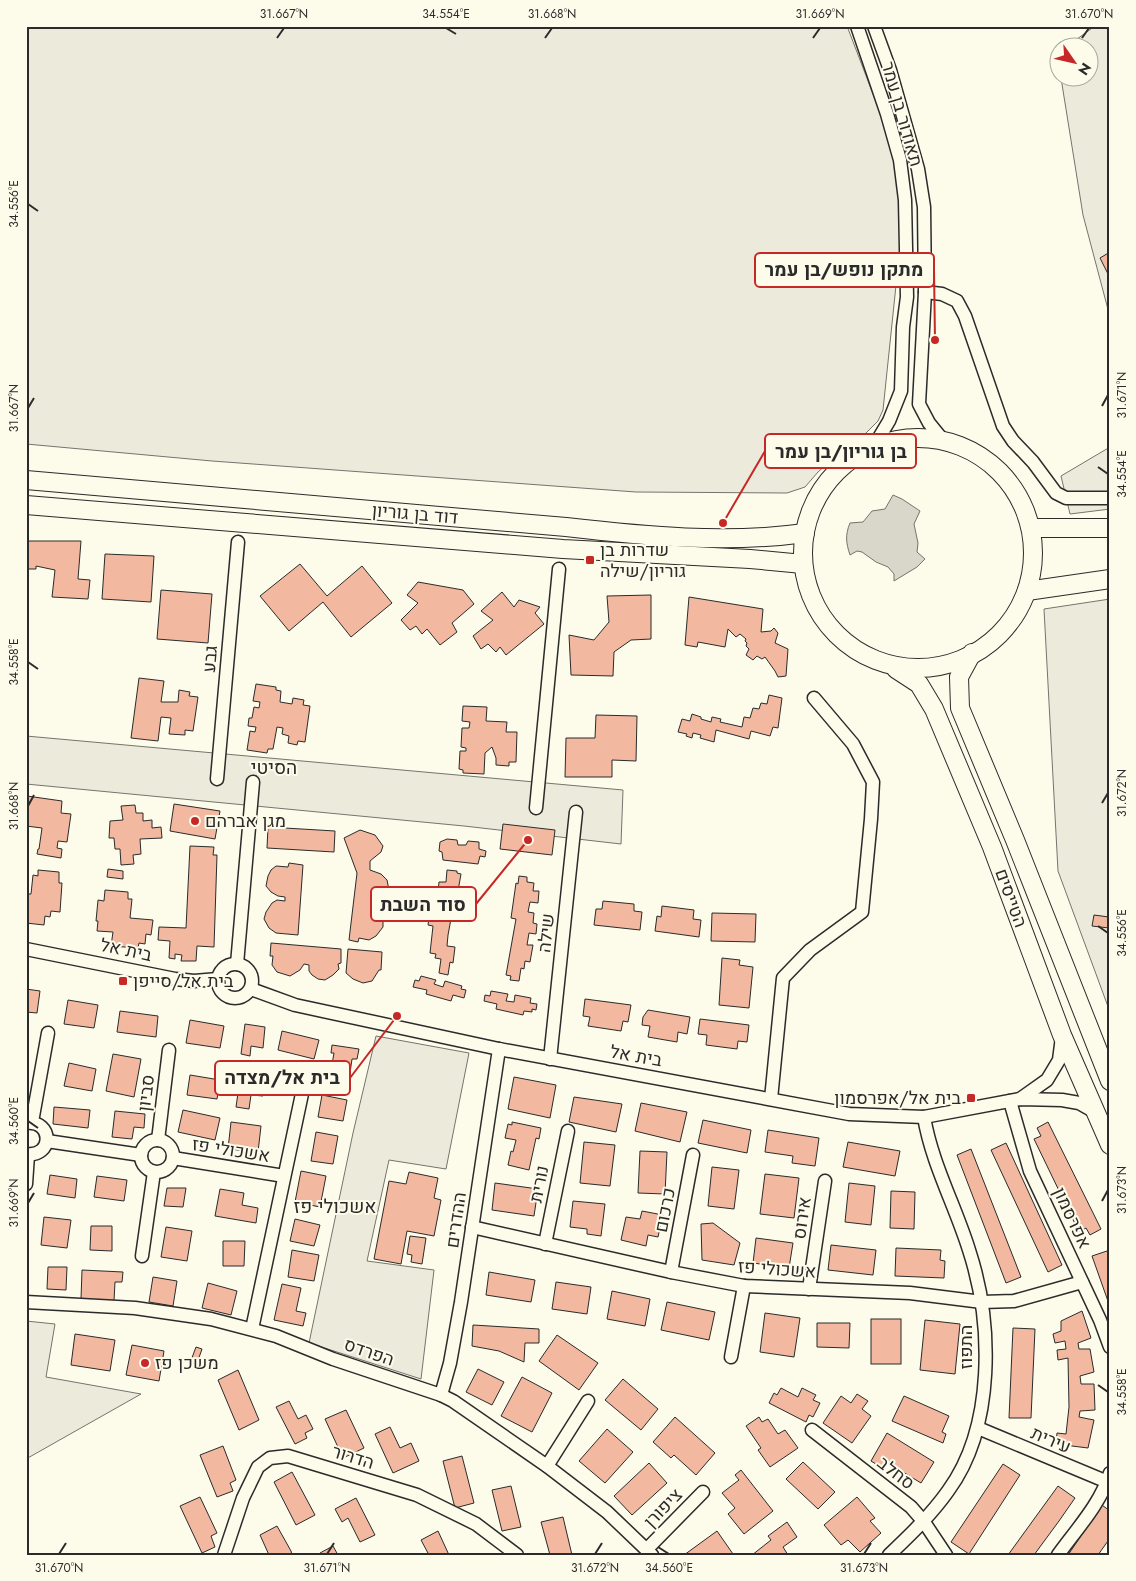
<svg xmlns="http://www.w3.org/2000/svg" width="1136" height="1581" font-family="Jost,Heebo,sans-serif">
  <rect width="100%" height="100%" fill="#fdfbea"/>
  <g fill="#ecebdb" stroke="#74746e">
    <polygon points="26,26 847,26 904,175 902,228 883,410 878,421 864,435 841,451 818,472 805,487 787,493 636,492 212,461 26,444"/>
    <polygon points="1095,26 1110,26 1110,317 1083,215 1061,78 1088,78 1088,48 1066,47"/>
    <polygon points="1110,447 1110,509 1070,514 1061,476"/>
    <polygon points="1110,599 1110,1012 1058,871 1044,609"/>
    <polygon points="26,736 623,790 621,844 464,826 26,784"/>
    <polygon points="376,1036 469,1053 446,1169 389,1160 367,1261 434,1270 421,1379 309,1343 353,1133"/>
    <polygon points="26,1321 55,1324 46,1377 141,1394 26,1459"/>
  </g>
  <path fill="#d8d7c9" stroke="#74746e" d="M 893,495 L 902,499 L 920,511 L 914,524 L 918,543 L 917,552 L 925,559 L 917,567 L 894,581 L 894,574 L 888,567 L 876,562 L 862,552 L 857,551 L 850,555 C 846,543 845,535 850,523 L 863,522 L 872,511 L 885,509 Z"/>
  <g fill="#f2b8a0" stroke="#2b2b2b">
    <polygon points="1110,252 1110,278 1100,258"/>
    <polygon points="26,541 81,541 78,579 90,580 88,599 52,597 55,570 36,566 36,569 26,569"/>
    <polygon points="105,554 154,556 151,602 102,599"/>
    <polygon points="300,564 327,596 362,566 392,603 351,637 323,602 289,631 260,596"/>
    <polygon points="418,582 463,590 474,604 452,623 457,632 440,645 427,629 422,634 416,626 410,630 401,620 418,603 407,595"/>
    <polygon points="161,590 212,594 208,643 157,639"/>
    <polygon points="502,592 514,607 519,600 540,607 535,613 544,624 506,655 500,647 496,652 488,644 481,649 473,636 493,620 481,611"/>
    <polygon points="651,595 651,639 631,640 614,652 613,676 571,675 569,635 594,640 609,622 607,596"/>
    <polygon points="689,597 763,609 761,632 771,631 774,628 778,633 775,643 788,649 786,676 778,677 775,671 765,657 762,659 757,656 753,660 746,655 749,649 746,646 747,643 745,641 746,639 740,634 736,637 728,629 725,647 698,642 697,647 685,645"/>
    <polygon points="139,678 164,681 161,702 178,702 179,690 190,692 189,696 198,697 193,731 185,730 185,735 169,734 171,718 161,717 158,741 131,738"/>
    <polygon points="256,684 276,687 276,690 281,691 280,702 292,704 293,698 304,700 303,705 310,706 305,742 298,741 297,745 288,743 289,736 282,734 283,728 277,727 273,749 268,749 267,753 247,750 250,731 255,732 256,727 248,726 249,718 252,718 254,707 259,708 260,702 253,701"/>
    <polygon points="769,695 782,698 778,728 773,727 770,736 751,731 749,739 716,730 714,742 700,738 701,735 693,733 692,738 686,736 687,734 678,732 682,719 690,721 692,714 701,717 701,719 711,722 712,717 721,719 720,722 742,727 744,717 750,718 753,708 759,709 761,703 767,704"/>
    <polygon points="463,706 487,707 486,721 507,722 506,732 517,732 516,762 509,762 509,766 496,765 496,758 492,747 485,753 484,774 463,773 463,770 459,769 460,751 466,751 466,748 461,747 462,728 469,728 470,722 462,721"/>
    <polygon points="596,715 637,716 636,761 612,760 612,777 565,777 566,738 595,738"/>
    <polygon points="27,796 62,801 61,813 71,814 67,842 58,841 57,848 62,849 61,858 37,854 38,849 39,849 42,828 26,826"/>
    <polygon points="174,804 220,811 215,839 170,831"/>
    <polygon points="135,805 136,813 143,813 143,821 152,820 152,828 161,827 162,838 140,839 141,854 133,855 134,864 121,865 120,849 115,849 114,838 109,838 110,821 123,820 121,806"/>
    <polygon points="503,824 555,830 552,855 500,849"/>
    <polygon points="268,827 335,831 334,852 267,848"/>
    <polygon points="360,830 375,835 383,846 381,852 370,861 370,870 381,874 387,880 389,890 385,897 375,905 383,917 383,927 376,936 369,940 359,938 358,942 349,940 357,873 344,838"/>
    <polygon points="447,839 457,840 458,845 466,845 468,841 479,842 479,849 486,851 485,857 480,856 478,864 443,860 442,852 439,851 440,842"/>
    <polygon points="190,846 214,847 213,855 217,855 214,947 197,946 196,961 181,961 182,955 175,954 175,959 169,958 170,941 158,940 159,927 186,928"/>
    <polygon points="289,863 303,865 298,935 276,933 269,928 264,919 266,912 272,903 277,900 285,901 285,897 278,896 271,892 266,886 268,876 271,870 276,866 288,867"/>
    <polygon points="108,869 123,871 123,879 107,877"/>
    <polygon points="38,870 59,872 59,883 62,883 60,912 51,911 50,917 45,916 44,925 26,923 26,894 31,894 33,875 38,876"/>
    <polygon points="447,870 457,871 457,873 461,874 458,891 456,891 454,905 456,905 456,908 453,908 448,935 447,946 455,947 453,963 450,962 448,975 439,973 441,959 435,958 436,954 430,953 433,926 428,925 430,911 436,912 439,882 446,882"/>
    <polygon points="519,876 527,877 527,882 534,883 533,891 539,891 538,903 530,902 528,912 534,913 533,923 537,924 536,934 529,933 527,945 533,945 530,962 525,961 524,969 521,968 519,981 510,980 511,976 506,975 516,919 511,918 516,883 518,884"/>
    <polygon points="105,890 128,892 128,899 132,899 130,918 153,920 151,935 146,934 145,944 139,943 138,948 111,946 113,932 97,931 98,921 96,921 98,900 104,901"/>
    <polygon points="603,901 634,904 634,911 642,912 640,930 594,925 596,909 602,909"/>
    <polygon points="662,906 694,910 693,919 701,920 699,937 655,931 657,916 661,917"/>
    <polygon points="712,913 756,914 755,942 711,941"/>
    <polygon points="1094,915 1109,917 1110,915 1110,934 1108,934 1109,928 1092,926"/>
    <polygon points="271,943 341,949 341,963 338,964 339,969 333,975 325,980 318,979 312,975 309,971 309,965 304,964 300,970 290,976 277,972 272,965 273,956 270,956"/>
    <polygon points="348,949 382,952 381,970 379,970 372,981 363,983 353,979 346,973"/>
    <polygon points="722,958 740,960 739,965 753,967 749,1008 719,1005"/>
    <polygon points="421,976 436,980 434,984 443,987 445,981 462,986 461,989 466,990 464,998 453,995 451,1001 426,994 427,990 413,987 415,980 419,981"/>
    <polygon points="26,989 40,991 37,1013 26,1012"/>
    <polygon points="491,991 508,994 506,1001 514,1002 515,995 531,998 530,1003 537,1004 536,1010 532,1009 532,1012 524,1011 523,1015 496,1009 497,1004 484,1001 485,995 490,996"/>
    <polygon points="585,999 631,1005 628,1022 623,1021 621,1031 588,1026 590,1017 583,1016"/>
    <polygon points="68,1000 98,1005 94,1028 64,1024"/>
    <polygon points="648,1010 690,1017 687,1034 678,1032 677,1042 648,1037 650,1026 642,1025 643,1017"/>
    <polygon points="120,1011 158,1016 156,1037 117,1032"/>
    <polygon points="700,1019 749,1025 747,1042 738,1041 737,1049 706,1045 707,1035 698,1034"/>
    <polygon points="190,1020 224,1026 220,1048 186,1043"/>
    <polygon points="245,1024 265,1027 263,1048 251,1046 250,1056 241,1054"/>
    <polygon points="282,1031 319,1040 314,1059 278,1050"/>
    <polygon points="332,1045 359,1049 357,1059 352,1059 350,1073 331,1070 334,1053 331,1053"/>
    <polygon points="113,1054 141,1059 134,1097 106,1091"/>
    <polygon points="69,1063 96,1069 92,1091 64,1086"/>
    <polygon points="190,1075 220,1080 217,1099 187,1095"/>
    <polygon points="514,1077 556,1085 550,1118 508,1109"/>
    <polygon points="240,1079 265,1082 263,1096 251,1095 249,1109 236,1107"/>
    <polygon points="322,1095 347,1100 343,1121 318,1117"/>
    <polygon points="574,1097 622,1104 616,1132 569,1122"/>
    <polygon points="641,1103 687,1112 680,1142 635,1131"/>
    <polygon points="54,1107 90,1110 88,1128 53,1124"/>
    <polygon points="183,1110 220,1118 215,1140 178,1132"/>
    <polygon points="115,1111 145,1114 144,1128 134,1127 132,1139 112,1137"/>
    <polygon points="703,1120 751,1130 747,1153 698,1143"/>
    <polygon points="231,1122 261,1126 258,1152 228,1149"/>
    <polygon points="512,1122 541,1128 539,1139 536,1138 529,1170 508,1165 511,1151 513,1152 516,1140 505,1138 508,1124 512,1125"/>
    <polygon points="1048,1122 1101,1229 1090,1235 1086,1228 1079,1232 1034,1139 1041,1136 1037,1128"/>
    <polygon points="768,1130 819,1138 815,1166 792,1163 793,1156 765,1152"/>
    <polygon points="316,1132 338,1136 333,1164 311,1161"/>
    <polygon points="584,1142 615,1145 610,1186 580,1183"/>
    <polygon points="848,1142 900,1151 895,1176 843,1167"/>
    <polygon points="1006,1143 1062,1265 1048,1272 991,1150"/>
    <polygon points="971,1149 1021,1277 1006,1283 957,1155"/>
    <polygon points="640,1151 667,1152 665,1194 638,1193"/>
    <polygon points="712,1167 739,1170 734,1209 708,1206"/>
    <polygon points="301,1171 326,1176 320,1207 295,1202"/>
    <polygon points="409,1172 438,1178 434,1198 441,1200 434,1236 407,1231 401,1264 374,1259 389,1181 406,1184"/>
    <polygon points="765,1174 799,1178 794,1218 760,1214"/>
    <polygon points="50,1175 77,1179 75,1198 47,1194"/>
    <polygon points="97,1176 127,1180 124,1201 94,1197"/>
    <polygon points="495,1183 538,1189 534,1216 492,1210"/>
    <polygon points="849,1183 875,1186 871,1225 845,1222"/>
    <polygon points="167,1188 186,1188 183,1207 164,1206"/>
    <polygon points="220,1189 244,1193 242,1205 258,1208 256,1223 215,1216"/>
    <polygon points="891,1191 915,1192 914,1229 890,1228"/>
    <polygon points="573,1201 605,1204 601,1236 587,1234 587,1229 570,1227"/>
    <polygon points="642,1211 663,1215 658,1237 648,1235 646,1246 621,1240 626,1217 640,1219"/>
    <polygon points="44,1217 71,1220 67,1248 41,1245"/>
    <polygon points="295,1219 320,1225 314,1246 290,1241"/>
    <polygon points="713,1223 740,1243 734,1265 702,1260 701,1224"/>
    <polygon points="91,1226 112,1226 112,1251 90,1250"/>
    <polygon points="166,1227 192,1231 187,1261 161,1257"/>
    <polygon points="410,1236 426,1238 422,1264 411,1262 412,1255 407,1254"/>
    <polygon points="756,1238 793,1243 789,1268 753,1263"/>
    <polygon points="223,1241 245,1241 244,1266 223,1266"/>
    <polygon points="831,1245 876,1250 873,1275 828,1270"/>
    <polygon points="896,1248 941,1250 940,1260 945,1261 944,1278 895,1276"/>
    <polygon points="292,1250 319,1255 314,1281 288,1277"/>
    <polygon points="1110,1250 1110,1304 1109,1304 1092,1256"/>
    <polygon points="48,1267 67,1267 66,1290 47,1289"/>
    <polygon points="82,1270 123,1272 122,1282 115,1282 114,1301 81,1299"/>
    <polygon points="489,1272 535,1280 531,1302 486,1295"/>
    <polygon points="153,1277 177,1281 173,1306 149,1302"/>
    <polygon points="556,1282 591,1287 587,1314 552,1309"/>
    <polygon points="208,1283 237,1291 231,1315 202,1308"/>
    <polygon points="282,1284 301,1288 296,1311 306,1313 303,1326 274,1320"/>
    <polygon points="612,1291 650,1299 645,1326 607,1319"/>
    <polygon points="667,1302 715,1312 709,1340 661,1330"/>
    <polygon points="1082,1311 1091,1338 1078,1343 1079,1349 1090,1349 1094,1372 1080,1376 1081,1384 1094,1384 1095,1410 1080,1411 1079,1417 1094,1420 1088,1448 1056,1444 1057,1433 1066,1434 1069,1407 1068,1358 1058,1360 1057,1350 1066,1349 1065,1341 1055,1343 1053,1334 1061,1331 1061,1321"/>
    <polygon points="765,1313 800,1318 794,1357 760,1352"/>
    <rect x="871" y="1319" width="30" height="45"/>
    <polygon points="925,1320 960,1324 955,1374 920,1370"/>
    <polygon points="817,1323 850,1323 849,1348 817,1347"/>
    <polygon points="473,1325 539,1329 539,1343 525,1343 524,1362 499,1351 472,1346"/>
    <polygon points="1013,1328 1035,1329 1031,1418 1009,1418"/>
    <polygon points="75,1334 115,1340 110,1371 71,1365"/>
    <polygon points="557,1335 598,1363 579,1390 539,1361"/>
    <polygon points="132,1345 164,1351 159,1381 126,1375"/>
    <polygon points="196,1347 202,1349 196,1366 190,1363"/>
    <polygon points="478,1369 504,1382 492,1405 466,1392"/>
    <polygon points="238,1370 259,1420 239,1430 218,1380"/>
    <polygon points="522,1377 552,1393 532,1432 501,1416"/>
    <polygon points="623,1379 658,1409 641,1430 605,1400"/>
    <polygon points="781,1388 798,1397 802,1388 816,1395 813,1400 820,1403 813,1417 809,1415 806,1422 769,1403 774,1393 777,1395"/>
    <polygon points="857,1394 868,1401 862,1409 871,1416 852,1443 823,1423 841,1396 851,1403"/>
    <polygon points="904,1396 949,1416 942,1432 946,1434 943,1443 892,1421"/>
    <polygon points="289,1401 298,1419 306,1415 313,1429 305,1433 307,1438 295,1444 276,1407"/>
    <polygon points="346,1410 364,1448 343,1458 325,1419"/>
    <polygon points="675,1417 715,1453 696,1475 674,1455 671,1458 653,1442"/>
    <polygon points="759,1417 762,1422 768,1419 778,1434 785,1430 798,1448 770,1467 758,1450 761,1448 746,1426"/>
    <polygon points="390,1427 400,1448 411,1443 419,1461 393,1473 375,1434"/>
    <polygon points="607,1429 633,1452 605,1483 579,1461"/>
    <polygon points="887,1433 934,1462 921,1483 888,1463 884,1469 871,1461"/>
    <polygon points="223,1446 236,1480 230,1483 233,1491 217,1497 200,1455"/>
    <polygon points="462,1456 474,1503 455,1508 443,1461"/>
    <polygon points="803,1462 835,1492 818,1509 786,1479"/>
    <polygon points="649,1463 667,1483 632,1515 614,1496"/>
    <polygon points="1003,1464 1020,1475 969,1554 951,1542"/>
    <polygon points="741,1470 773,1511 744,1534 728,1514 735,1508 722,1493 739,1480 735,1475"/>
    <polygon points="292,1472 315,1515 296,1525 274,1482"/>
    <polygon points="511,1486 521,1527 502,1531 492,1490"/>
    <polygon points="1058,1486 1075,1498 1059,1521 1034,1555 1008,1555"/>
    <polygon points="200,1497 217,1533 211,1536 215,1547 202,1553 180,1506"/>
    <polygon points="857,1497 875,1518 870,1521 881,1533 860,1552 848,1540 841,1545 824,1525"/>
    <polygon points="356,1498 375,1535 360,1542 348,1518 342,1522 335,1509"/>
    <polygon points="1102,1505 1110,1511 1110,1538 1098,1555 1068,1555"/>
    <polygon points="563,1517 572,1555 550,1555 541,1522"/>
    <polygon points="787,1522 797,1537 783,1547 788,1555 752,1555 771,1540 768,1536"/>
    <polygon points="277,1526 291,1551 292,1555 269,1555 260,1535"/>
    <polygon points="438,1531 449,1555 429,1555 421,1540"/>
    <polygon points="717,1531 733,1554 684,1555"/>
    <polygon points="333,1546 338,1555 321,1555 320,1553"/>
  </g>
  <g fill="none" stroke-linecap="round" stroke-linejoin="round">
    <defs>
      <g id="street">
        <polyline points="857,26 887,114 900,160 905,200 907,297 903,327 901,391 889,421 874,446"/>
        <polyline points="874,26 890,70 918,169 924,207 925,292 919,404 929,423 942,439"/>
        <polyline points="925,292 942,294 957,301 965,316 1003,426 1013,441 1033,462 1056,493 1066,498 1110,498"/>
        <polyline points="217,779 238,542"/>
        <polyline points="536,808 559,569"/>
        <polyline points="26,949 175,979 194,981 218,979"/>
        <circle cx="235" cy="981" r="17"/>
        <polyline points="237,964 253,782"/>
        <polyline points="251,989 295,1005 499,1049 849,1114 924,1117 1020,1099 1062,1100 1079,1103 1095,1112"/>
        <polyline points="550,1059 576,812"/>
        <polyline points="771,1099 783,978 810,950 862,912 871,819 873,782 853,744 814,698"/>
        <polyline points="1020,1099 1047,1080 1059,1060 1062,1037"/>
        <polyline points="1010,1101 1030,1171 1100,1320 1110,1347"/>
        <polyline points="32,1122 48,1033"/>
        <path d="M 26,1123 C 54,1120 53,1158 26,1154"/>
        <circle cx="157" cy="1156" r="16"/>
        <polyline points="158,1140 169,1050"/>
        <polyline points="47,1141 141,1155"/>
        <polyline points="173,1158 284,1176"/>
        <polyline points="26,1184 28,1155"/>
        <polyline points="472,1227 671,1272 744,1286 910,1293 982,1302 1014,1301 1082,1282"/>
        <polyline points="545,1244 568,1131"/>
        <polyline points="142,1256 154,1172"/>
        <polyline points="671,1272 693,1155"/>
        <polyline points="809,1289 825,1181"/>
        <polyline points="26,1302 135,1308 211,1319 276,1336 333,1359 441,1395 453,1401 547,1466 607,1512 652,1555"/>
        <polyline points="252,1329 306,1075"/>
        <polyline points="731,1357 744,1286"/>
        <polyline points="441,1395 450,1363 461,1302 499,1049"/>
        <polyline points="978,1428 1110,1483"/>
        <polyline points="812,1430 911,1507 924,1522 946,1555"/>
        <polyline points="547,1466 588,1401"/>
        <polyline points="647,1549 703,1492"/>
        <polyline points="224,1555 243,1498 258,1467 270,1458 288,1456 417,1495 476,1524 517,1555"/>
        <path d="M 889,1555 C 910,1535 931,1515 948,1491 C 995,1427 993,1323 969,1250 C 955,1205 932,1164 924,1117"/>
        <path d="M 1058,1555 C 1076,1530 1101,1503 1110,1473"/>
      </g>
      <g id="secondary">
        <circle cx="918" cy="553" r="115"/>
        <path d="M 26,480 L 566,527 C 645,536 726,544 805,533"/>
        <polyline points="26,505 563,549 750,559 803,564"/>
        <polyline points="1031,528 1110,528"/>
        <polyline points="1027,591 1110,579"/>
        <polyline points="972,653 959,677 960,708 1015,840 1110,1081"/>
        <polyline points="896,669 919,684 934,709 992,847 1062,1035 1110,1145"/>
      </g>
    </defs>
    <use href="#street" stroke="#2b2b2b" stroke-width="15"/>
    <use href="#secondary" stroke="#2b2b2b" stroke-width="20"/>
    <use href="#street" stroke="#fdfbea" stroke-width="12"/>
    <use href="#secondary" stroke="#fdfbea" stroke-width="18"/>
  </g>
  <path fill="none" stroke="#2b2b2b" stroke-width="2" d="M 446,28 L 456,34M 277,38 L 284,28M 545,38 L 552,28M 813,38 L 820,28M 1082,38 L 1089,28M 28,204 L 38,211M 1102,406 L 1108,395M 28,408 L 34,398M 1098,467 L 1108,474M 28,662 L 38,669M 1102,803 L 1108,793M 28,806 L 34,795M 1098,926 L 1108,933M 28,1121 L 38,1128M 1102,1201 L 1108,1190M 28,1203 L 34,1193M 1098,1385 L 1108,1392M 658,1547 L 669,1554M 59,1554 L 66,1543M 327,1554 L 334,1543M 595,1554 L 602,1543M 864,1554 L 871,1543"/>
  <g fill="#c62828" stroke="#fdfbea" stroke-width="2">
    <rect x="585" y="555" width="10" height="10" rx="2.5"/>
    <circle cx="195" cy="821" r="5"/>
    <rect x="118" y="976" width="10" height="10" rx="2.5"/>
    <rect x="966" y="1093" width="10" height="10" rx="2.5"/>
    <circle cx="145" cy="1363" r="5"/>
  </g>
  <g text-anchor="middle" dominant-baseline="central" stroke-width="4" stroke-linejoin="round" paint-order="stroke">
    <g font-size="18" fill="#2b2b2b" stroke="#fdfbea">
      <text transform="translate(902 114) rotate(74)">תאודור בן עמר</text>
      <text transform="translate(415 514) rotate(5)">דוד בן גוריון</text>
      <text transform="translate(210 659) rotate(-85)">גבע</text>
      <text transform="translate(1011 898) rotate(70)">הטייסים</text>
      <text transform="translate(546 933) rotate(-84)">שילה</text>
      <text transform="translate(126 950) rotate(12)">בית אל</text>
      <text transform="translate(636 1056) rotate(10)">בית אל</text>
      <text transform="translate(146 1093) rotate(-83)">סביון</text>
      <text transform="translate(231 1150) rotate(9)">אשכולי פז</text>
      <text transform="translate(539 1184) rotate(-79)">נורית</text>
      <text transform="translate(665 1210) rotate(-79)">כרכום</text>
      <text transform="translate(802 1218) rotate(-82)">אירוס</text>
      <text transform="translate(1072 1218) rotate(65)">אפרסמון</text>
      <text transform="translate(456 1220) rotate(-82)">ההדרים</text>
      <text transform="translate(777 1269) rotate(4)">אשכולי פז</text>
      <text transform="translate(966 1347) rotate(-90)">התפוז</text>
      <text transform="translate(369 1352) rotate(19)">הפרדס</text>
      <text transform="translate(1051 1440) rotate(23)">עירית</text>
      <text transform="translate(353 1457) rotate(17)">הדרור</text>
      <text transform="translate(896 1473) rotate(38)">סחלב</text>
      <text transform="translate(663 1508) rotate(-46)">ציפורן</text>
    </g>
    <g font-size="18" fill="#2b2b2b" stroke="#fdfbea" text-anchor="start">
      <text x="600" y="550">שדרות בן<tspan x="600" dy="21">גוריון/שילה</tspan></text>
      <text x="205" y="821">מגן אברהם</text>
      <text x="133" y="981">בית אל/סייפן</text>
      <text x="961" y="1098" text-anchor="end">בית אל/אפרסמון</text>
      <text x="155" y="1363">משכן פז</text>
    </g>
    <g font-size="19" fill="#2b2b2b" stroke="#fdfbea">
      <text x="274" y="767">הסיטי</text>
      <text x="335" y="1206">אשכולי פז</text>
    </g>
  </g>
  <path fill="none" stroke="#c62828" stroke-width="2" d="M935 340L934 270M723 523L765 451M528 840L476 904M397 1016L350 1078"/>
  <g fill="#c62828" stroke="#fdfbea" stroke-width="2">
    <circle cx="935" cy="340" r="5"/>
    <circle cx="723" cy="523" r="5"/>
    <circle cx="528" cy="840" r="5"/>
    <circle cx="397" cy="1016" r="5"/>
  </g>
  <g fill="#fdfbea" stroke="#c62828" stroke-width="2">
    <rect x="755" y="253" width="179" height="34" rx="5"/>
    <rect x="765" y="434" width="151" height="34" rx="5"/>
    <rect x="371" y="887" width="105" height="34" rx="5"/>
    <rect x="215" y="1061" width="135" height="34" rx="5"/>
  </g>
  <g font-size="19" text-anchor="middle" font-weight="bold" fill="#2b2b2b">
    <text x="844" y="276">מתקן נופש/בן עמר</text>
    <text x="841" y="458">בן גוריון/בן עמר</text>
    <text x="423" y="911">סוד השבת</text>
    <text x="282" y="1084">בית אל/מצדה</text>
  </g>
  <rect width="1136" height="1581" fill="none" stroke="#fdfbea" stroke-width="55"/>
  <g transform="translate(1074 62) rotate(124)"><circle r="24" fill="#fdfbea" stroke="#a9a89e"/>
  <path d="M0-4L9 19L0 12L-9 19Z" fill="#c62828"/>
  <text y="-8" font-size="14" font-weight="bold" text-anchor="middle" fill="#2b2b2b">N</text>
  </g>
  <rect x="28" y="28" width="1080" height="1526" fill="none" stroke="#2b2b2b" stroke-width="2"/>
  <g font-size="12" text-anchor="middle" fill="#2b2b2b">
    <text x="284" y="18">31.667°N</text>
    <text x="446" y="18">34.554°E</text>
    <text x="552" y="18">31.668°N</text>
    <text x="820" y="18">31.669°N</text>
    <text x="1089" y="18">31.670°N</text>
    <text transform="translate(14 204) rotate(-90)" y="4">34.556°E</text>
    <text transform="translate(1122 395) rotate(-90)" y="4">31.671°N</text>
    <text transform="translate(14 408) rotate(-90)" y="4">31.667°N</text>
    <text transform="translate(1122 474) rotate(-90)" y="4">34.554°E</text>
    <text transform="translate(14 662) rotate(-90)" y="4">34.558°E</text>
    <text transform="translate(1122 793) rotate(-90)" y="4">31.672°N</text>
    <text transform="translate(14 806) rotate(-90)" y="4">31.668°N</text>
    <text transform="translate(1122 933) rotate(-90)" y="4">34.556°E</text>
    <text transform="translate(14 1121) rotate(-90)" y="4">34.560°E</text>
    <text transform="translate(1122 1190) rotate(-90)" y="4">31.673°N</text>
    <text transform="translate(14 1203) rotate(-90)" y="4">31.669°N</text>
    <text transform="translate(1122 1392) rotate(-90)" y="4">34.558°E</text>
    <text x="59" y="1572">31.670°N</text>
    <text x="327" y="1572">31.671°N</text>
    <text x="595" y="1572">31.672°N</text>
    <text x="669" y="1572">34.560°E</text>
    <text x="864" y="1572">31.673°N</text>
  </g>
</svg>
